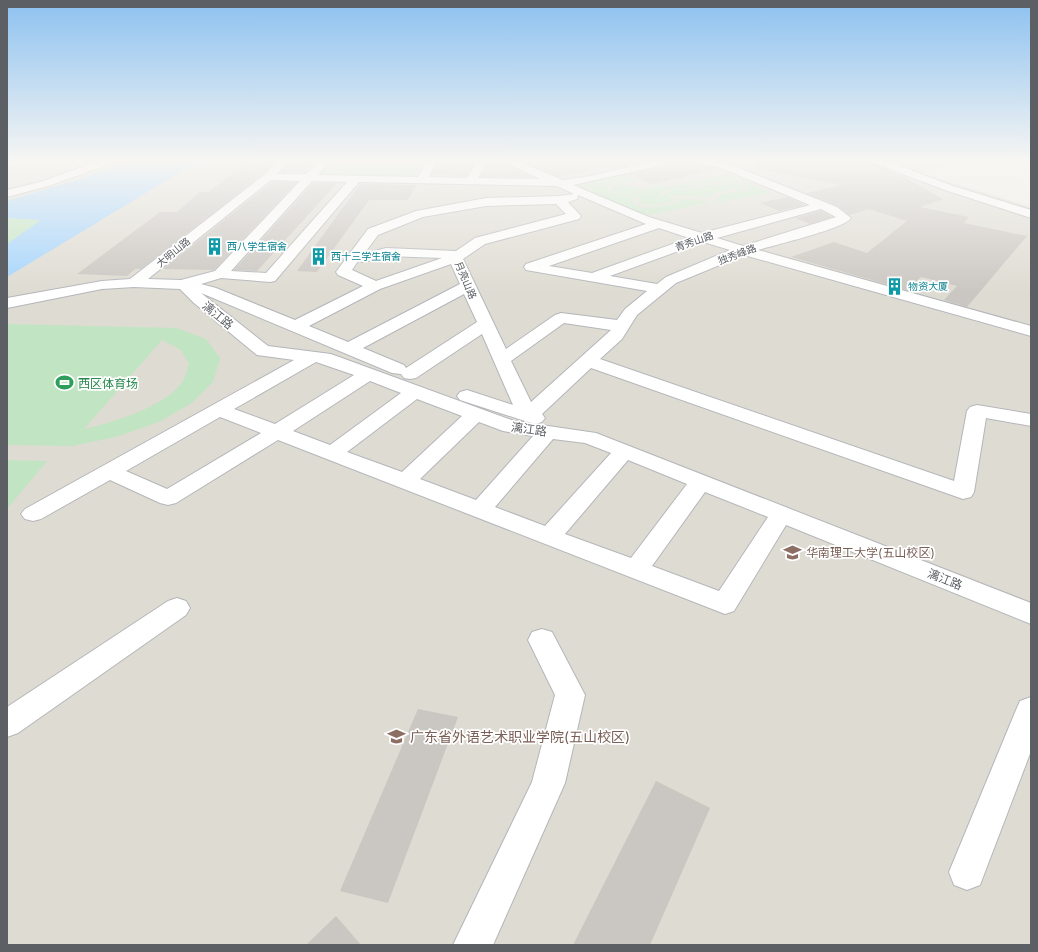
<svg xmlns="http://www.w3.org/2000/svg" width="1038" height="952" font-family="Inter,'Noto Sans SC',sans-serif">
  <rect width="100%" height="100%" fill="#eeece4"/>
  <polygon fill="#dedbd2" points="7,160 971,160 918,172 1031,207 1031,945 7,945"/>
  <g fill="#c1e5c2" fill-rule="evenodd">
    <polygon points="327,160 425,160 416,176 314,174"/>
    <polygon points="686,161 695,162 632,177 639,181 613,184 603,181 610,184 606,188 613,193 635,198 632,203 643,208 669,205 685,199 708,201 704,204 643,216 576,183"/>
    <path d="M 727,174 L 745,180 L 736,182 L 722,180 L 678,190 L 668,189 L 659,194 L 678,199 C 665,203 651,208 638,203 L 640,198 L 614,192 L 611,187 C 625,181 635,188 648,190 L 650,186 L 672,186 Z"/>
    <polygon points="722,182 739,184 745,188 717,192 710,197 664,195 670,190 685,190"/>
    <polygon points="747,182 771,193 713,203 721,194 750,190 741,183"/>
    <polygon points="7,218 41,220 41,221 7,244"/>
    <path d="M 7,324 L 176,328 L 206,339 L 220,358 L 213,382 L 193,402 L 161,421 L 119,436 L 73,446 L 7,445 ZM 162,340 L 181,350 L 189,364 C 187,369 186,376 183,381 C 167,406 112,423 84,429 Z"/>
    <polygon points="7,460 47,461 7,509"/>
  </g>
  <polygon fill="#a5d4fd" points="128,160 204,160 179,173 7,277 7,244 41,220 7,218 7,201 83,178"/>
  <g fill="#cac6c1">
    <polygon points="249,160 277,160 263,174 141,269 135,269 127,276 77,274 160,212 177,212 200,192 209,192"/>
    <polygon points="291,160 315,160 303,172 280,172"/>
    <polygon points="438,160 476,160 466,176 432,175"/>
    <polygon points="489,160 499,160 533,177 481,177"/>
    <polygon points="518,160 653,160 613,169 602,165 602,168 559,177"/>
    <polygon points="678,160 696,160 698,163 720,169 653,184 627,174 672,164"/>
    <polygon points="756,160 869,160 870,163 897,173 943,199 920,207 969,217 964,223 1027,236 967,307 944,300 957,286 921,277 907,290 805,261 791,257 834,242 867,253 907,221 869,209 849,215 838,206 806,193 843,185 755,169"/>
    <polygon points="272,182 297,182 214,270 163,269"/>
    <polygon points="313,183 337,183 257,271 234,270"/>
    <polygon points="360,184 416,185 408,200 369,200 317,272 297,271"/>
    <polygon points="787,197 805,205 779,211 760,203"/>
    <polygon points="821,211 832,217 810,224 795,218"/>
    <polygon points="418,709 458,717 388,903 340,891"/>
    <polygon points="656,781 710,808 650,945 573,945"/>
    <polygon points="336,916 361,945 306,945"/>
  </g>
  <g fill="none" stroke-linecap="round" stroke-linejoin="round">
    <defs>
      <g id="minor">
        <polygon points="10,160 27,160 26,162 7,167 7,161"/>
        <polygon points="102,160 117,160 116,162 48,186 7,197 7,190 40,182"/>
        <path d="M 279,160 L 290,160 L 277,174 L 306,174 L 320,160 L 331,160 L 318,175 L 418,177 L 427,160 L 437,160 L 429,177 L 467,178 L 478,160 L 488,160 L 478,178 L 540,179 L 500,160 L 514,160 L 563,180 L 590,176 L 659,160 L 677,160 L 672,163 L 573,185 L 649,217 L 702,233 L 810,205 L 721,168 L 698,162 L 697,160 L 714,160 L 729,164 L 837,207 L 851,218 C 844,229 774,245 758,250 L 1031,326 L 1031,336 L 744,255 L 676,283 L 637,315 L 622,339 L 600,359 L 954,481 L 967,411 L 970,407 L 977,405 L 1031,414 L 1031,426 L 986,418 L 974,492 L 971,497 L 963,499 L 591,368 L 542,414 L 545,418 L 542,422 L 535,424 L 528,422 L 460,400 L 457,396 L 460,392 L 467,390 L 513,405 L 482,334 L 416,378 L 410,379 L 404,378 L 401,374 L 392,373 L 201,293 L 268,346 L 331,354 L 514,421 L 596,433 L 1031,603 L 1031,624 L 786,525 L 734,611 L 725,614 L 278,440 L 176,503 L 168,505 L 160,503 L 110,480 L 41,519 L 33,521 L 25,519 L 21,514 L 25,509 L 294,360 L 257,355 L 194,303 L 180,289 L 134,287 L 102,289 L 7,308 L 7,298 L 102,281 L 130,279 L 264,175 ZM 271,180 L 300,181 L 215,271 L 181,280 L 148,279 ZM 312,181 L 347,182 L 266,273 L 231,271 ZM 359,182 L 557,186 L 574,194 L 559,196 L 486,198 L 416,211 L 368,229 L 336,272 L 338,275 L 363,286 L 295,320 L 216,288 L 201,284 L 221,278 L 270,282 L 275,281 ZM 578,195 L 646,224 L 526,264 L 524,267 L 526,270 L 647,291 L 625,309 L 617,320 L 561,313 L 555,315 L 506,349 L 463,259 L 485,244 L 579,219 L 581,216 L 568,202 L 577,199 ZM 556,204 L 566,214 L 475,238 L 456,251 L 386,248 L 364,254 L 378,235 L 423,217 L 486,206 ZM 821,209 L 836,217 L 743,246 L 717,238 ZM 659,228 L 689,238 L 592,273 L 549,266 ZM 703,242 L 730,250 L 666,277 L 657,284 L 610,276 ZM 386,256 L 442,258 L 376,281 L 352,270 L 358,261 L 364,262 ZM 451,264 L 460,284 L 348,342 L 309,326 L 380,289 ZM 464,294 L 477,322 L 406,368 L 404,365 L 363,348 ZM 564,323 L 611,330 L 531,402 L 511,361 ZM 316,362 L 354,375 L 275,424 L 234,409 ZM 370,381 L 401,393 L 330,445 L 293,431 ZM 417,399 L 462,416 L 402,472 L 347,452 ZM 220,417 L 261,433 L 167,489 L 126,471 ZM 479,422 L 503,431 L 533,436 L 476,500 L 420,479 ZM 553,439 L 585,443 L 611,453 L 545,526 L 495,507 ZM 628,460 L 687,484 L 631,558 L 565,534 ZM 705,492 L 768,517 L 719,591 L 652,566 Z"/>
        <polygon points="870,160 884,160 953,186 1031,210 1031,218 945,190 871,162"/>
        <polygon points="177,598 186,601 190,608 186,615 18,733 7,737 7,707 168,601"/>
        <polygon points="542,629 552,632 585,695 565,783 493,945 453,945 532,782 555,695 528,640 532,632"/>
        <polygon points="1031,697 1031,751 980,885 967,890 954,885 949,872 1016,710 1020,701"/>
      </g>
    </defs>
    <use href="#minor" stroke="#b4b6ba" stroke-width="2"/>
    <use href="#minor" fill="#fff" fill-rule="evenodd"/>
  </g>
  <linearGradient id="sky" x2="0" y2="1"><stop stop-color="#8dc1f0"/><stop offset="0.55" stop-color="#f7f6f3"/><stop offset="1" stop-color="#f7f6f3" stop-opacity="0"/></linearGradient>
  <rect width="1038" height="293" fill="url(#sky)"/>
  <defs>
    <symbol id="building-bare" viewBox="-9 -9 18 18"><path d="M-4-6H4V6H1V3H-1V6H-4ZM-2.5-4.3h1.7v1.8h-1.7ZM.8-4.3h1.7v1.8H.8ZM-2.5-1h1.7V.8h-1.7ZM.8-1h1.7V.8H.8Z" fill="#0f9aa8" stroke="#fff" stroke-width="2.5" paint-order="stroke"/></symbol>
    <symbol id="stadium-bare" viewBox="-9 -9 18 18"><path d="M0-5a6.5 5 0 1 0 0 10a6.5 5 0 1 0 0-10ZM-3.5-1.8h7v3.6h-7Z" fill="#2e9e5b" stroke="#fff" stroke-width="2.5" paint-order="stroke"/></symbol>
    <symbol id="university-bare" viewBox="-9 -9 18 18"><path d="M0-5L7-2L0 1L-7-2ZM-4 1L0 2.5L4 1V4Q0 6-4 4Z" fill="#8d6e63" stroke="#fff" stroke-width="2.5" paint-order="stroke"/></symbol>
  </defs>
  <g fill-rule="evenodd">
    <use href="#building-bare" x="202" y="234" width="25" height="25"/>
    <use href="#building-bare" x="306" y="244" width="25" height="25"/>
    <use href="#building-bare" x="882" y="274" width="25" height="25"/>
    <use href="#stadium-bare" x="52" y="370" width="25" height="25"/>
    <use href="#university-bare" x="780" y="540" width="25" height="25"/>
    <use href="#university-bare" x="384" y="724" width="25" height="25"/>
  </g>
  <g text-anchor="middle" dominant-baseline="central" stroke-width="3.5" stroke-linejoin="round" paint-order="stroke">
    <g font-size="10" fill="#5c5f64" stroke="#fff">
      <text transform="translate(694 241) rotate(-19)">青秀山路</text>
      <text transform="translate(173 252) rotate(-39)">大明山路</text>
      <text transform="translate(737 254) rotate(-20)">独秀峰路</text>
      <text transform="translate(466 280) rotate(67)">月亮山路</text>
    </g>
    <g font-size="10" fill="#0d838f" stroke="#fff" text-anchor="start">
      <text x="227" y="246">西八学生宿舍</text>
      <text x="331" y="256">西十三学生宿舍</text>
      <text x="908" y="286">物资大厦</text>
    </g>
    <g font-size="12" fill="#5c5f64" stroke="#fff">
      <text transform="translate(218 315) rotate(39)">漓江路</text>
      <text transform="translate(529 429) rotate(8)">漓江路</text>
      <text transform="translate(945 579) rotate(22)">漓江路</text>
    </g>
    <g font-size="12" fill="#27864d" stroke="#fff" text-anchor="start">
      <text x="78" y="383">西区体育场</text>
    </g>
    <g font-size="12" fill="#785e54" stroke="#fff" text-anchor="start">
      <text x="806" y="552">华南理工大学(五山校区)</text>
    </g>
    <g font-size="14" fill="#785e54" stroke="#fff" text-anchor="start">
      <text x="410" y="736">广东省外语艺术职业学院(五山校区)</text>
    </g>
  </g>
  <rect width="1038" height="952" fill="none" stroke="#5c5f64" stroke-width="16"/>
</svg>
